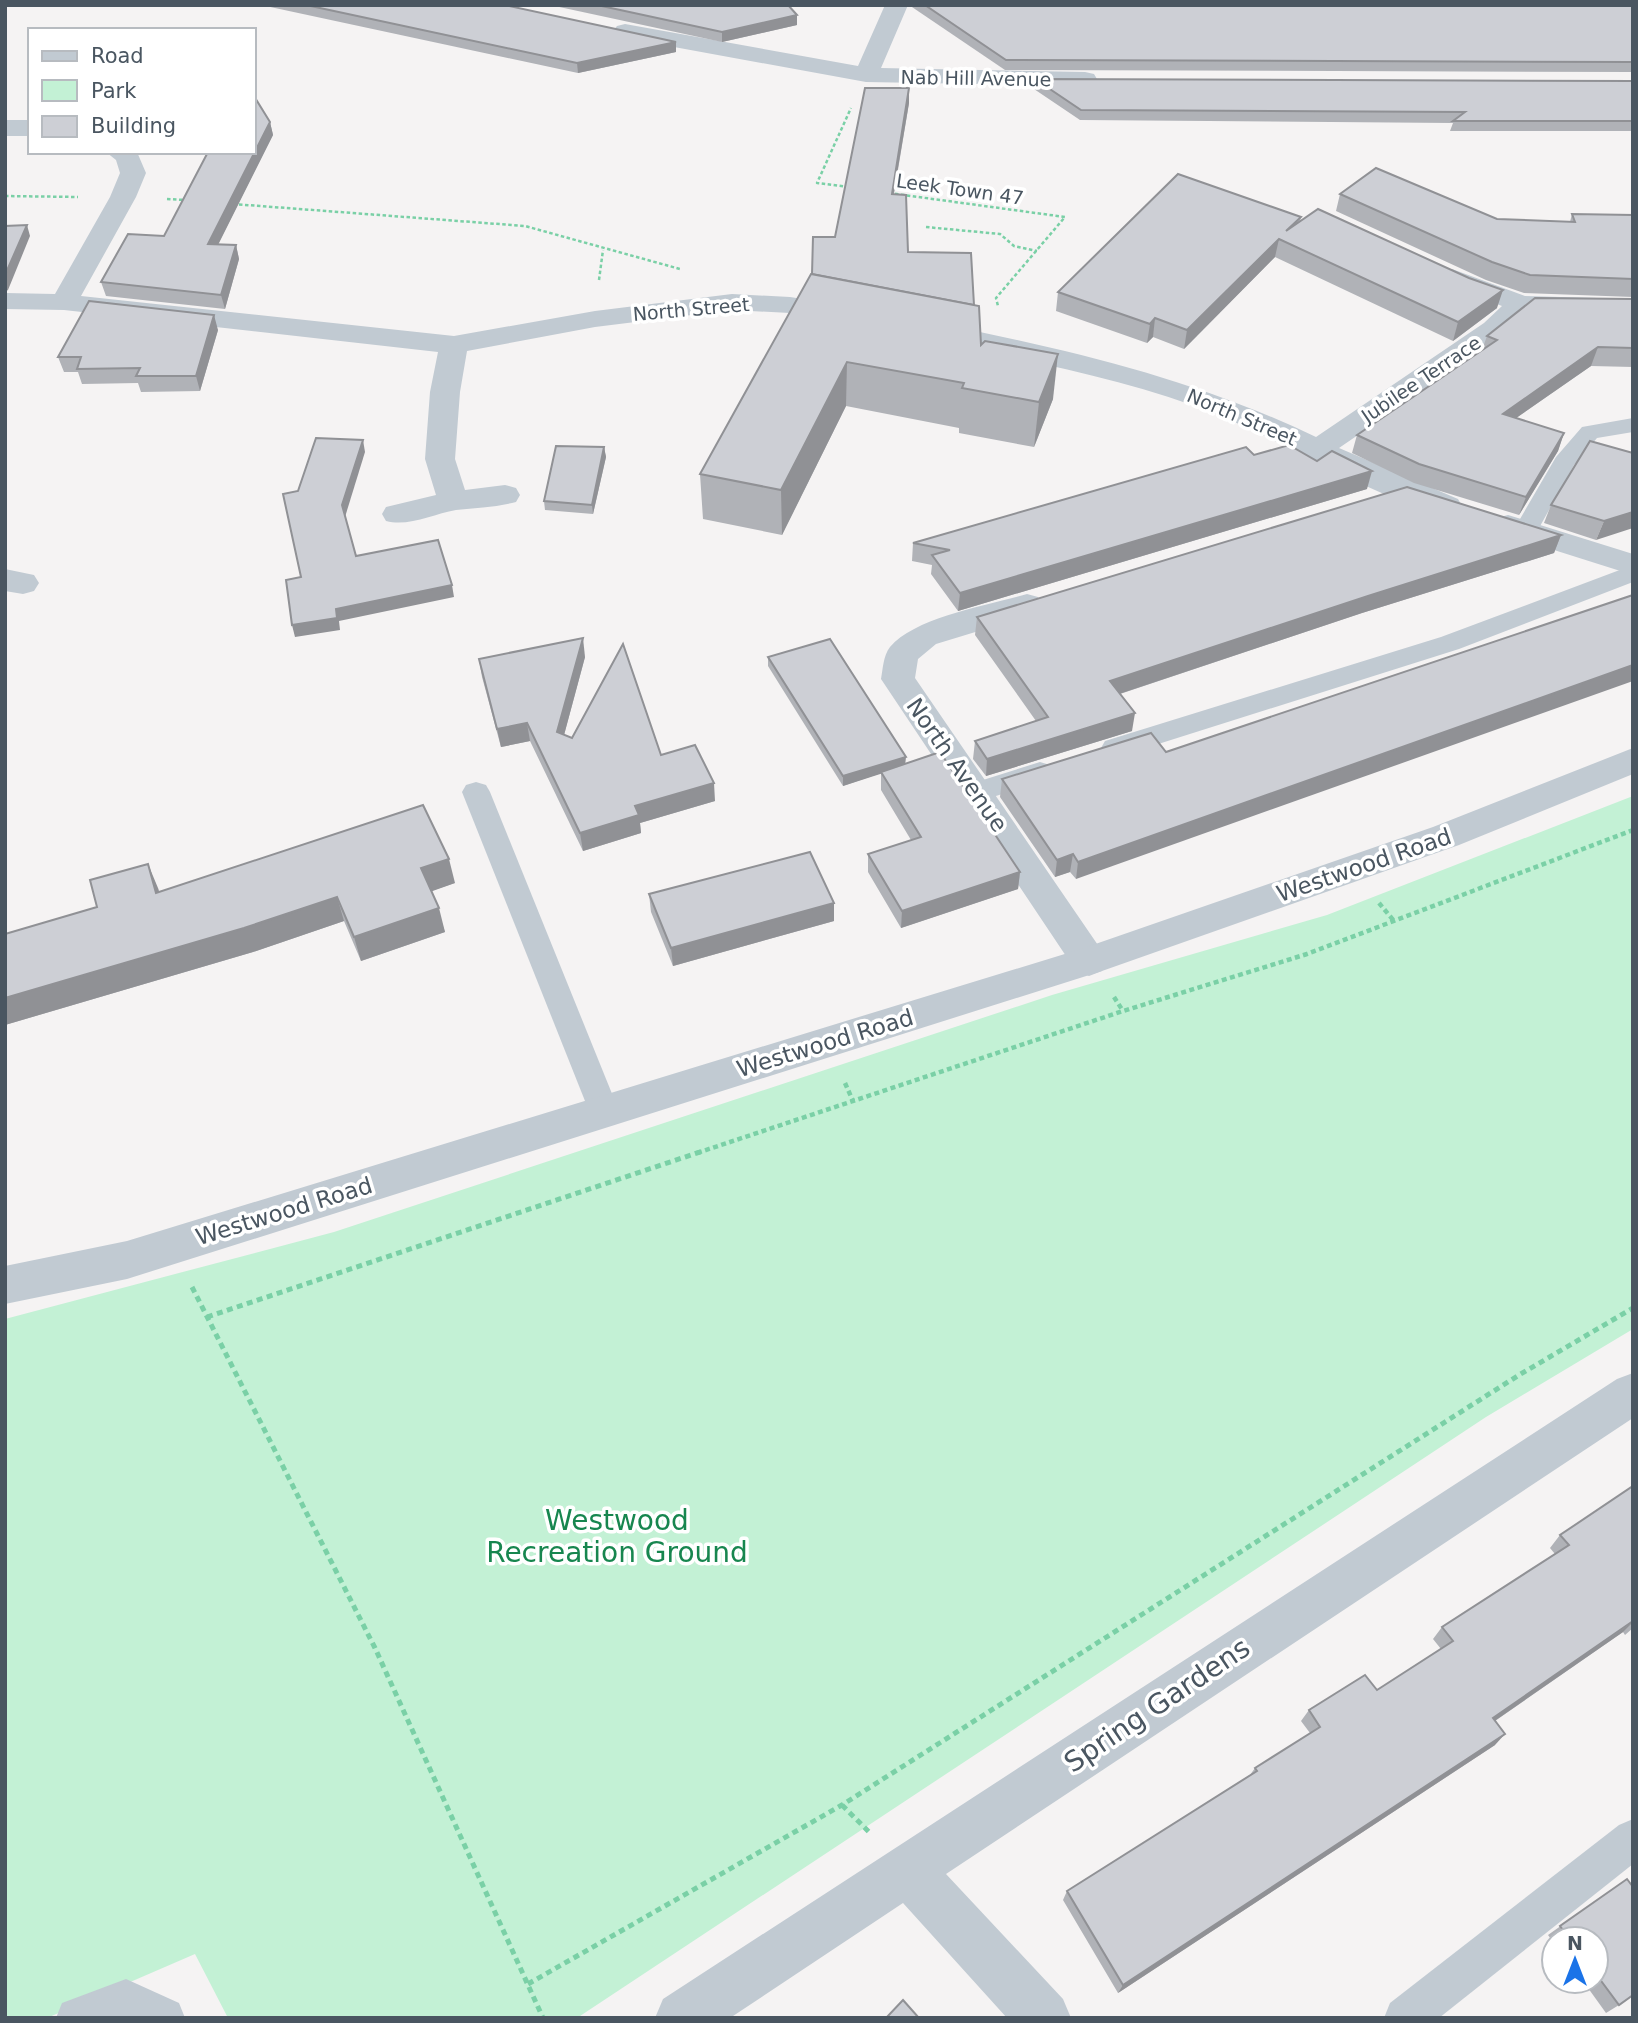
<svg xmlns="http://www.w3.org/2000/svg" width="1638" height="2023" font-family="'DejaVu Sans',sans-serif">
  <rect width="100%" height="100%" fill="#f5f3f3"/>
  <polygon fill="#c3f1d5" points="1633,796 1633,1329 1486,1417 577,2018 228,2018 195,1954 47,2018 5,2018 5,1319 334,1232 1052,995 1327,915"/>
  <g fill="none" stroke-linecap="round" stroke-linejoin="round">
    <g stroke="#7ad0a6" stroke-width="2.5" stroke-dasharray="3.5 2.5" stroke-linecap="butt">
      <polyline points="849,187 817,183 851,108"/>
      <polyline points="889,193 1065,217 996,298 998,306"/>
      <polyline points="5,196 78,197"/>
      <polyline points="167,199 186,200"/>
      <polyline points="233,204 525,226 680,269"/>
      <polyline points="926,227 1000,234 1014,246 1037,251"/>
      <polyline points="599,280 603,250"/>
    </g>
    <g stroke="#7ad0a6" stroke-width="4.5" stroke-dasharray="5 3.5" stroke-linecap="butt">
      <polyline points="1379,903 1394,921"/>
      <polyline points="1114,997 1123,1011"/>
      <polyline points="845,1083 853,1101"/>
      <polyline points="697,1153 1123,1011 1307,954 1633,830"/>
    </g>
    <g stroke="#7ad0a6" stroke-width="5" stroke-dasharray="6 4.5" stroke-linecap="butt">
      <polyline points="192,1287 375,1648 543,2018"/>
      <polyline points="207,1317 703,1151"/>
      <polyline points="842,1805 869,1832"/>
      <polyline points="528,1984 842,1805 1519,1375 1633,1308"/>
    </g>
    <g fill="#c1cad2" fill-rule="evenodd">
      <polygon points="1633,418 1633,432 1597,438 1574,465 1534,537 1516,537 1513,531 1556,457 1582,427"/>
      <polygon points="1633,565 1633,582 1459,649 1114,758 1105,755 1101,748 1105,741 1441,637"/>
      <polygon points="1040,762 1050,765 1053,772 1050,779 977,802 967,799 963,792 967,785"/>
      <polygon points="476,782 486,785 490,792 619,1111 615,1120 604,1124 593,1120 589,1111 462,792 466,785"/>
      <polygon points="1633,1819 1633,1864 1439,2018 1384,2018 1390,2003 1619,1825"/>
      <polygon points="126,1979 179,2003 185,2018 56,2018 62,2003"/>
    </g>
    <g fill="#c1cad2" fill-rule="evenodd">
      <polygon points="885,5 908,5 881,68 1085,72 1094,74 1097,79 1094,84 1085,86 866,82 625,38 617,36 613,31 617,26 625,24 858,66"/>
      <rect x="5" y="120" width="25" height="16"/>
      <path d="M 106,152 L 137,152 L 146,173 L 136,197 L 81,296 L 454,336 L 595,311 L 732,294 L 790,297 L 853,307 L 857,313 L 853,319 L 843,321 L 790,313 L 732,310 L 595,327 L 467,351 L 460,392 L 455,459 L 465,490 L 505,485 L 516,488 L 520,495 L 516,502 C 496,507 476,508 456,510 C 433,514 409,527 386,521 L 382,514 L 386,507 L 436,495 L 425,459 L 430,392 L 438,352 L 64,310 L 5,309 L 5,293 L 55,294 L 110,197 L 120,173 L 116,160 Z"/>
      <path d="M 1452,269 L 1525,296 L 1633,299 L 1633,315 L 1528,313 L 1504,335 L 1339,448 L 1458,499 L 1462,506 L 1458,513 L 1447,516 C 1366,495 1295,446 1218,415 C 1122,376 1020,361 920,336 L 916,330 L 920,324 L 930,322 C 1063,348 1193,378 1316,437 L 1484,323 L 1502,306 L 1442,283 L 1438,277 L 1442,271 Z"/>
      <polygon points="1508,515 1633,554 1633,575 1497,532 1492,525 1497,518"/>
      <polygon points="5,569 34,575 39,583 34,591 23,594 5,591"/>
      <path d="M 1027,594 L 1038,597 L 1043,605 L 1038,613 L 936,644 L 918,659 L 915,678 L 1102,951 L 1108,961 L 1102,971 L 1089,976 L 1076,971 L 881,679 C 883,669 883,656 890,647 C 915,617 989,605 1027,594 Z"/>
    </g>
    <g fill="#c1cad2" fill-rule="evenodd">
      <polygon points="1633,748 1633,774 1459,845 1102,971 127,1279 5,1304 5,1266 127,1241 1081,949 1433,827"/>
      <polygon points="1633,1373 1633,1418 946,1874 1063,1999 1071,2018 1007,2018 903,1903 730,2018 655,2018 663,1999 1617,1379"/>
    </g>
  </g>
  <g fill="#b0b2b7">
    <polygon points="261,5 505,5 676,52 578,73"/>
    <polygon points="550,5 788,5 797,15 797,25 722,42"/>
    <polygon points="909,5 1633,5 1633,72 1005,70"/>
    <polygon points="1035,79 1633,81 1633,131 1450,131 1453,123 1080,120 1034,89"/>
    <polygon points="909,88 909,103 894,194 908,252 974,305 981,345 1053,399 1034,447 959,433 959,428 846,406 782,535 703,519 700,474 812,274 835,237"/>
    <polygon points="270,122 273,135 218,244 236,245 239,259 225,309 106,296 101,282 164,236"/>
    <polygon points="1340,194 1497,219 1570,222 1572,214 1633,215 1633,297 1524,293 1486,280 1336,211"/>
    <polygon points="1301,217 1300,222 1497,308 1453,341 1275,257 1184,349 1153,337 1147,343 1056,311 1058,292"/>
    <polygon points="1633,299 1633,367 1591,366 1516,418 1564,433 1558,451 1519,515 1414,483 1352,453 1357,435 1482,350 1487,336"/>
    <polygon points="218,330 200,391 141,392 138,383 82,384 78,372 64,372 58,357"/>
    <polygon points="604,447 606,457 593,514 545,510 544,501"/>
    <polygon points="1633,453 1596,540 1544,523 1551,505"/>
    <polygon points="1254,455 1367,489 958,611 931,574 932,565 912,561 913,543"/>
    <polygon points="1561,535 1554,553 1362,613 1120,694 1132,731 986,776 973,759 975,741 1036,721 975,635 977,617"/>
    <polygon points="585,657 564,735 572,738 661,755 715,801 640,823 641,833 583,851 530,741 501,747 482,677 479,659"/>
    <polygon points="768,657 905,764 1020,872 1018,889 901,928 868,872 868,854 911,840 881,790 881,773 843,786 768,666"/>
    <polygon points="1166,752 1076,879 1070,872 1055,877 1000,797 1002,779"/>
    <polygon points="455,883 431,891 445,932 361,961 344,921 253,952 5,1025 5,934 97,907 158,888 159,892"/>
    <polygon points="649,894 834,903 834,921 673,966 651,912"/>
    <polygon points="1633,1486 1633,1628 1625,1635 1623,1632 1495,1721 1495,1745 1118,1993 1063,1900 1067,1891 1250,1775 1255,1768 1310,1733 1301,1721 1309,1710 1377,1690 1441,1649 1433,1639 1442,1627 1555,1554 1550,1548 1560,1535"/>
    <polygon points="1627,1879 1619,2005 1606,2013 1583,1981 1596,1981 1596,1939 1554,1939 1554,1943 1548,1935"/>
  </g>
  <g fill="#909195">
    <polygon points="797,15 797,25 722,42 722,32"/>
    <polygon points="676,42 676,52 578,73 577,63"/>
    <polygon points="909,88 909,103 891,209 892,194"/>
    <polygon points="270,122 273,135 212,257 208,244"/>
    <polygon points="27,225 30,236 8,290 5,292 5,275"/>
    <polygon points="1279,239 1275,257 1184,349 1187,330"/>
    <polygon points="236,245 239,259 225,309 221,295"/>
    <polygon points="1503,290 1497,308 1453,341 1458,322"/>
    <polygon points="214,315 218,330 200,391 196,376"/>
    <polygon points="1155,318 1153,337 1147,343 1150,324"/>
    <polygon points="1598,347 1591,366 1496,432 1503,414"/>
    <polygon points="1058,354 1053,399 1034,447 1039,402"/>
    <polygon points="847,362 846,406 782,535 781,490"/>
    <polygon points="1564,433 1558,451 1519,515 1526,497"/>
    <polygon points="363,440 365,452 345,517 342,505"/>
    <polygon points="604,447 606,457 593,514 592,505"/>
    <polygon points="1372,471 1367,489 958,611 960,593"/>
    <polygon points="1633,512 1633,528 1596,540 1604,521"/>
    <polygon points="1561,535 1554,553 1362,613 1107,698 1110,681 1368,596"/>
    <polygon points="452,585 454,597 339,621 340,630 295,637 292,625 336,609"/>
    <polygon points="583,638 585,657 560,750 557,732"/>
    <polygon points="1633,665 1633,681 1076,879 1078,862"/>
    <polygon points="1135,713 1132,731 986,776 987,759"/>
    <polygon points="527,723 530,741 501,747 497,729"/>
    <polygon points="906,757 905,766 843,786 843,776"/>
    <polygon points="714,783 715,801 640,823 641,833 583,851 580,833 635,806"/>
    <polygon points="1073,854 1070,872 1055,877 1057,860"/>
    <polygon points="449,859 455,883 427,893 421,868"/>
    <polygon points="148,864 158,888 166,917 156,893"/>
    <polygon points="1020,872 1018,889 901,928 902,911"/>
    <polygon points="337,897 344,921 253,952 5,1025 5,998"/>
    <polygon points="834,903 834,921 673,966 671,948"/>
    <polygon points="439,908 445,932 361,961 354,937"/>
    <polygon points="1633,1622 1623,1632 1483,1729 1493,1718"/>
    <polygon points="1505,1734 1495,1745 1118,1993 1123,1985"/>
  </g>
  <g fill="#cdcfd5" stroke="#909195" stroke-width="2">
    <polygon points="306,5 505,5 676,42 577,63"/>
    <polygon points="597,5 788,5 797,15 722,32"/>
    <polygon points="925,5 1633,5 1633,62 1006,60"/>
    <polygon points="1035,79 1633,81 1633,121 1453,121 1465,112 1081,110"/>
    <polygon points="865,88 909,88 892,194 906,195 908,252 971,253 974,305 812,274 813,237 835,237"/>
    <polygon points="254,96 270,122 208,244 236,245 221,295 101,282 128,234 164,236 208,152 254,152"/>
    <polygon points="1376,168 1497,219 1575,222 1572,214 1633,215 1633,279 1530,275 1492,262 1340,194"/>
    <polygon points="1178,174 1301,217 1286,231 1318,209 1469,278 1503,290 1458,322 1279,239 1187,330 1155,318 1150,324 1058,292"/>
    <polygon points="27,225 5,275 5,226"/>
    <polygon points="811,274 979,306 981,345 985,341 1058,354 1039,402 962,388 964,383 847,362 781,490 700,474"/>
    <polygon points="1535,298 1633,299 1633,348 1598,347 1503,414 1564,433 1526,497 1419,464 1357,435 1497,340 1487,336"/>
    <polygon points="89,301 214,315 196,376 136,376 140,368 77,369 81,357 58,357"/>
    <polygon points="316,438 363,440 342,505 356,556 438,540 452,585 336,609 337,618 292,625 286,580 301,577 283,494 298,491"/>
    <polygon points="1590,441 1633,453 1633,512 1604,521 1551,505"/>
    <polygon points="1289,445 1317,461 1332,451 1372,471 960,593 932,555 950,550 913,543 1246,447 1254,455"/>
    <polygon points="556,446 604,447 592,505 544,501"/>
    <polygon points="1407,487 1561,535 1368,596 1110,681 1135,713 987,759 975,741 1048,717 977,617"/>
    <polygon points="1633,595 1633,665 1078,862 1073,854 1057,860 1002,779 1151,733 1166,752"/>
    <polygon points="583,638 557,732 572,738 623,644 661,755 695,745 714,783 635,806 639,815 580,833 527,723 497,729 479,659"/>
    <polygon points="830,639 906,757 843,776 768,657"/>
    <polygon points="940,752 1020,872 902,911 868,854 921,837 881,772"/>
    <polygon points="423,805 449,859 421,868 439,908 354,937 337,897 244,928 5,998 5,934 97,907 90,880 148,864 156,893"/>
    <polygon points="810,852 834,903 671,948 649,894"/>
    <polygon points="1633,1486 1633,1621 1493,1718 1505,1734 1123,1985 1067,1891 1257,1771 1255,1768 1320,1727 1309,1710 1365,1675 1377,1690 1453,1641 1442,1627 1569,1545 1560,1535"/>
    <polygon points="1627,1879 1633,1887 1633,1995 1619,2005 1596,1974 1596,1939 1570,1939 1560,1926"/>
    <polygon points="903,2000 919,2018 886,2018"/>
  </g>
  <g text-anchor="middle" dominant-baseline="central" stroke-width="7" stroke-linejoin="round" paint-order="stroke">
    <g font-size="19" fill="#4a5661" stroke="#fff">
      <text transform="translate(976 78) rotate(1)">Nab Hill Avenue</text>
      <text transform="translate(960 189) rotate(8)">Leek Town 47</text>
      <text transform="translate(691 309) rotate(-5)">North Street</text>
      <text transform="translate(1421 379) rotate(-34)">Jubilee Terrace</text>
      <text transform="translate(1242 417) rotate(23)">North Street</text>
    </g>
    <g font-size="23" fill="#4a5661" stroke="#fff">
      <text transform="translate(957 765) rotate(55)">North Avenue</text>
      <text transform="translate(1364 865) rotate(-19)">Westwood Road</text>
      <text transform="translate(825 1043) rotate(-17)">Westwood Road</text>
      <text transform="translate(284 1211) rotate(-17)">Westwood Road</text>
    </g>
    <g font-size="28" fill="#17864f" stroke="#fff">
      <text x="617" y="1520">Westwood<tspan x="617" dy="32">Recreation Ground</tspan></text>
    </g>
    <g font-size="28" fill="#4a5661" stroke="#fff">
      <text transform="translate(1157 1705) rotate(-34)">Spring Gardens</text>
    </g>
  </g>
  <rect width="1638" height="2023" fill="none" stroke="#4a5661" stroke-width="14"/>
  <rect x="28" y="28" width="228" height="126" fill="#ffffff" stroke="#b7bbc0" stroke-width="2"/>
  <rect x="42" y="51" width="35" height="10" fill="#c1cad2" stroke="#b7bbc0" stroke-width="2"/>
  <text x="91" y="63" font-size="21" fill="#4a5661">Road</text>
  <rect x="42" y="80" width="35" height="21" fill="#c3f1d5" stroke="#b7bbc0" stroke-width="2"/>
  <text x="91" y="98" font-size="21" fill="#4a5661">Park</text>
  <rect x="42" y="116" width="35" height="21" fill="#cdcfd5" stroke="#b7bbc0" stroke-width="2"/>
  <text x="91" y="133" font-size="21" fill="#4a5661">Building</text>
  <g transform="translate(1575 1960)"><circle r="33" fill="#ffffff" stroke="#b7bbc0" stroke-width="2"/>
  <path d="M0-5L12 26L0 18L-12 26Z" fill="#1a73e8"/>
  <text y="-10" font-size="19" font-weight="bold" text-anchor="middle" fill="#4a5661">N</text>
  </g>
</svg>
